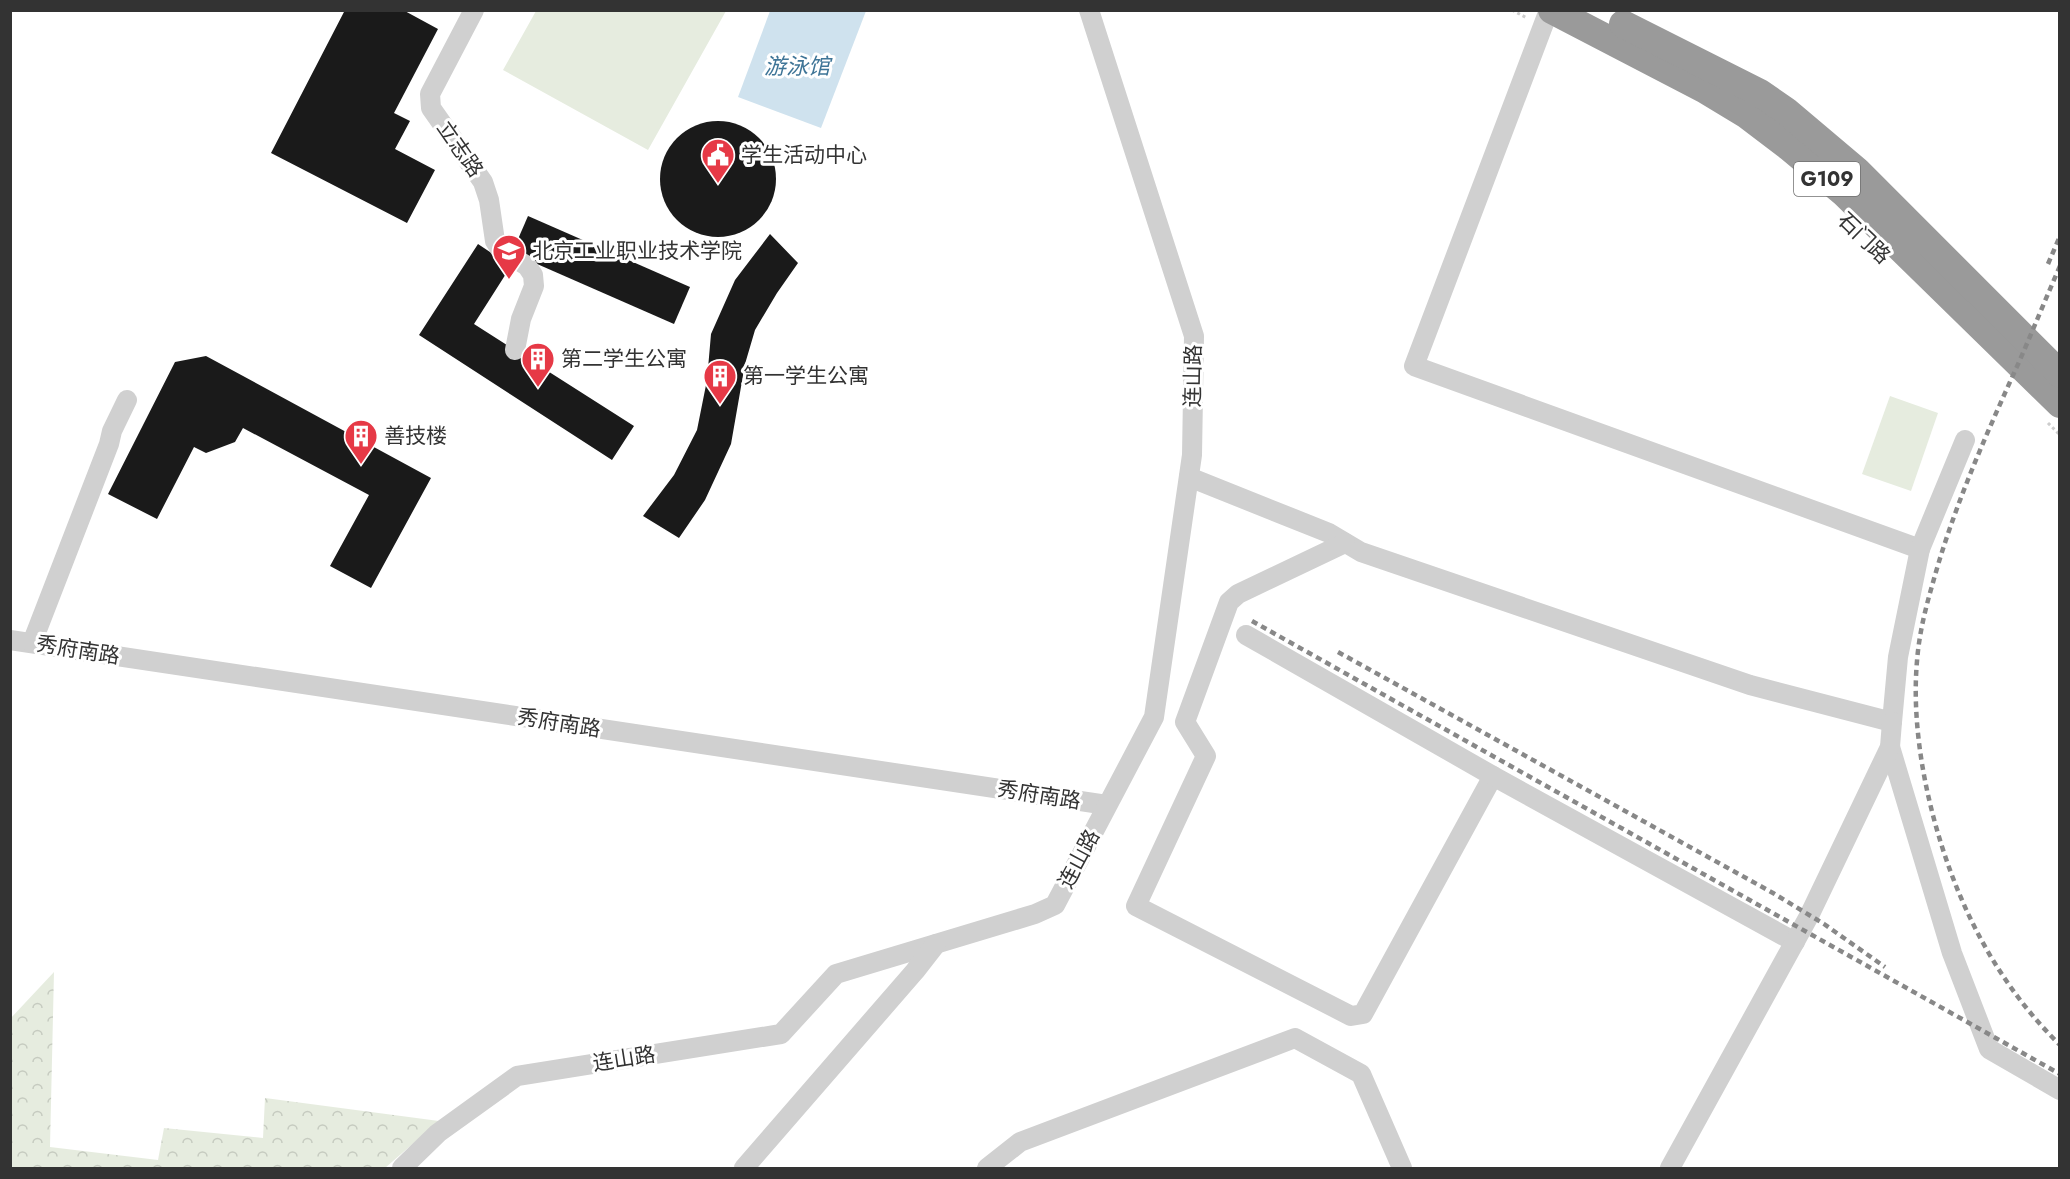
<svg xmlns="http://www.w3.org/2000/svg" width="2070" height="1179" font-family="Jost,'Noto Sans SC',sans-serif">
  <defs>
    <pattern id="forest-crowns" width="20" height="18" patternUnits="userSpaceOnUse" patternTransform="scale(1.5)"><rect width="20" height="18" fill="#e6ecdf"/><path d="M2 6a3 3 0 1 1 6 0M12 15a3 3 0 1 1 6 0" fill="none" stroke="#c6cbc0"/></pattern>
  </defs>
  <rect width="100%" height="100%" fill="#fff"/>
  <g fill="#e6ecdf">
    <polygon points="536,11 536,10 726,11 648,150 503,70"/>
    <polygon points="1890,396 1938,413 1911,491 1862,474"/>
  </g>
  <polygon fill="url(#forest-crowns)" points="54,972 50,1147 158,1160 164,1128 263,1138 265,1098 439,1121 385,1168 11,1168 10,1019"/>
  <polygon fill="#cfe2ee" points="770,11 866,11 821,128 738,97"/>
  <g fill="#1a1a1a">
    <polygon points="345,10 403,10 438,29 394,113 410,121 395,149 435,170 407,223 271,153"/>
    <circle cx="718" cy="179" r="58"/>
    <polygon points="528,216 690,287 674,324 512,253"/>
    <polygon points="770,234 798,263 777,293 755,330 745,364 731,444 705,500 679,538 643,516 674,475 697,430 707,380 711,334 735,280"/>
    <polygon points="478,244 511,266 474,324 634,426 612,460 419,335"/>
    <polygon points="206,356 431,478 371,588 330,566 369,495 243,428 235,442 206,453 194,447 157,519 108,494 175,362"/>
  </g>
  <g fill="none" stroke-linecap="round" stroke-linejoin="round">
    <g stroke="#cdcdcd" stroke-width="3" stroke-dasharray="3 3" stroke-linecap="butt">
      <polyline points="1512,10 1527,18"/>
      <polyline points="2048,423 2060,435"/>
    </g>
    <g stroke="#d0d0d0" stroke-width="20">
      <polyline points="474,10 430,94 431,108 483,182 489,200 495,241 500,249 527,266 533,275 534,286 521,319 515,350"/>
      <polyline points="1549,10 1414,366 1920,549"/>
      <polyline points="1189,477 1329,533 1361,552 1750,685 1892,722 1898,657 1920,549 1965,440"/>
      <polyline points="1246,635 1493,776 1363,1014 1351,1016 1136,906 1206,756 1185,722 1229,602 1238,594 1345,543"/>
      <polyline points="10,640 1107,805"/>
      <polyline points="32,643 109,444 112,431 127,400"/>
      <polyline points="1890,747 1952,953 1989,1049 2060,1090"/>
      <polyline points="1493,776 1795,942"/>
      <polyline points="402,1168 438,1133 517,1076 781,1034 836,974 1035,914 1055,905 1154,717 1192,455 1194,336 1089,10"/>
      <polyline points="744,1168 915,971 936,944"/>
      <polyline points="987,1168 1020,1142 1295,1038 1361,1074 1402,1168"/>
      <polyline points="1670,1168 1809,916 1890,747 1892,722"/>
    </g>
    <g stroke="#9a9a9a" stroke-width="28">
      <polyline points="1552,10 1704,89 1747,115 1789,147 1844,193 2060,404"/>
      <polyline points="1623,24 1760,93 1786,111 1857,171 2060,374"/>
    </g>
    <g stroke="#888" stroke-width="4.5" stroke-dasharray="6 4.5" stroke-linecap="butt">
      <polyline points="2048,264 2060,236"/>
      <path d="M 2060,266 C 2046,298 2033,330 2019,362 C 1986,435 1953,508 1932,586 C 1925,610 1919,635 1917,661 C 1911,729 1927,807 1950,870 C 1974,936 2010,996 2060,1045"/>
      <polyline points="1252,621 2060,1074"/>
      <polyline points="1338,652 1773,893 1824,924 1885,967"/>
    </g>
  </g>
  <defs>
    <symbol id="civic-pin" viewBox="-11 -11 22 30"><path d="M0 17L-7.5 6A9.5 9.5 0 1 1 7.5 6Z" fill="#e63946" stroke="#fff"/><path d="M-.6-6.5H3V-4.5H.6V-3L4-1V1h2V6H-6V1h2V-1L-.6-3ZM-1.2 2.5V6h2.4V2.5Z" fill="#fff"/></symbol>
    <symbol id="university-pin" viewBox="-11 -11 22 30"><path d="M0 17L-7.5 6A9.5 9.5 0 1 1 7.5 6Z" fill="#e63946" stroke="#fff"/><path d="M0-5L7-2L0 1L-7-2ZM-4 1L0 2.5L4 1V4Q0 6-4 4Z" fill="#fff"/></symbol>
    <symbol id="building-pin" viewBox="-11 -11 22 30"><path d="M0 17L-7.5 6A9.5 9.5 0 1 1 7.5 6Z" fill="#e63946" stroke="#fff"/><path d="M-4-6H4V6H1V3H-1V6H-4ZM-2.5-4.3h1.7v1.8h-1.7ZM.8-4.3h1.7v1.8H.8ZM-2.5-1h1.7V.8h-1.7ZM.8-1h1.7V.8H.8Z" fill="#fff"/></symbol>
  </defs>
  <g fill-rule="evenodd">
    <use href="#civic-pin" x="699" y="136" width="38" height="52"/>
    <use href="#university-pin" x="490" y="232" width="38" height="52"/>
    <use href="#building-pin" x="519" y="340" width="38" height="52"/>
    <use href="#building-pin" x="701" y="357" width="38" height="52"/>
    <use href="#building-pin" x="342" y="417" width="38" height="52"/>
  </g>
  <g text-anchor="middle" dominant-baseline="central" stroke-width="6" stroke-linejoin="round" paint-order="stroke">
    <rect fill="#fff" stroke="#707070" stroke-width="1.5" x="1794" y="162" width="66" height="34" rx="4.5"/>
    <g font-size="20" font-weight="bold" fill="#333">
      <text x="1827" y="179">G109</text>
    </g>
    <g font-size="21" fill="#333" stroke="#fff">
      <text transform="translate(460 149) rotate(55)">立志路</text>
      <text transform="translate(1864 238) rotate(44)">石门路</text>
      <text transform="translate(1193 376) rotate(-89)">连山路</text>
      <text transform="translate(78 650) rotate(9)">秀府南路</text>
      <text transform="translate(559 723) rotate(9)">秀府南路</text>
      <text transform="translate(1039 795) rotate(9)">秀府南路</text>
      <text transform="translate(1079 859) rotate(-62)">连山路</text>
      <text transform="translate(624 1059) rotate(-9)">连山路</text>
    </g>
    <g font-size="21" fill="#333" stroke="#fff" text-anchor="start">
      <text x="741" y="155">学生活动中心</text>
      <text x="532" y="251">北京工业职业技术学院</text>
      <text x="561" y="359">第二学生公寓</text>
      <text x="743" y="376">第一学生公寓</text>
      <text x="384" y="436">善技楼</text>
    </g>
    <g font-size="22" font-style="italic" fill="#3f7597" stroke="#fff">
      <text x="797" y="66">游泳馆</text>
    </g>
  </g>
  <rect width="2070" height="1179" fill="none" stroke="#333333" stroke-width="24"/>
</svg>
